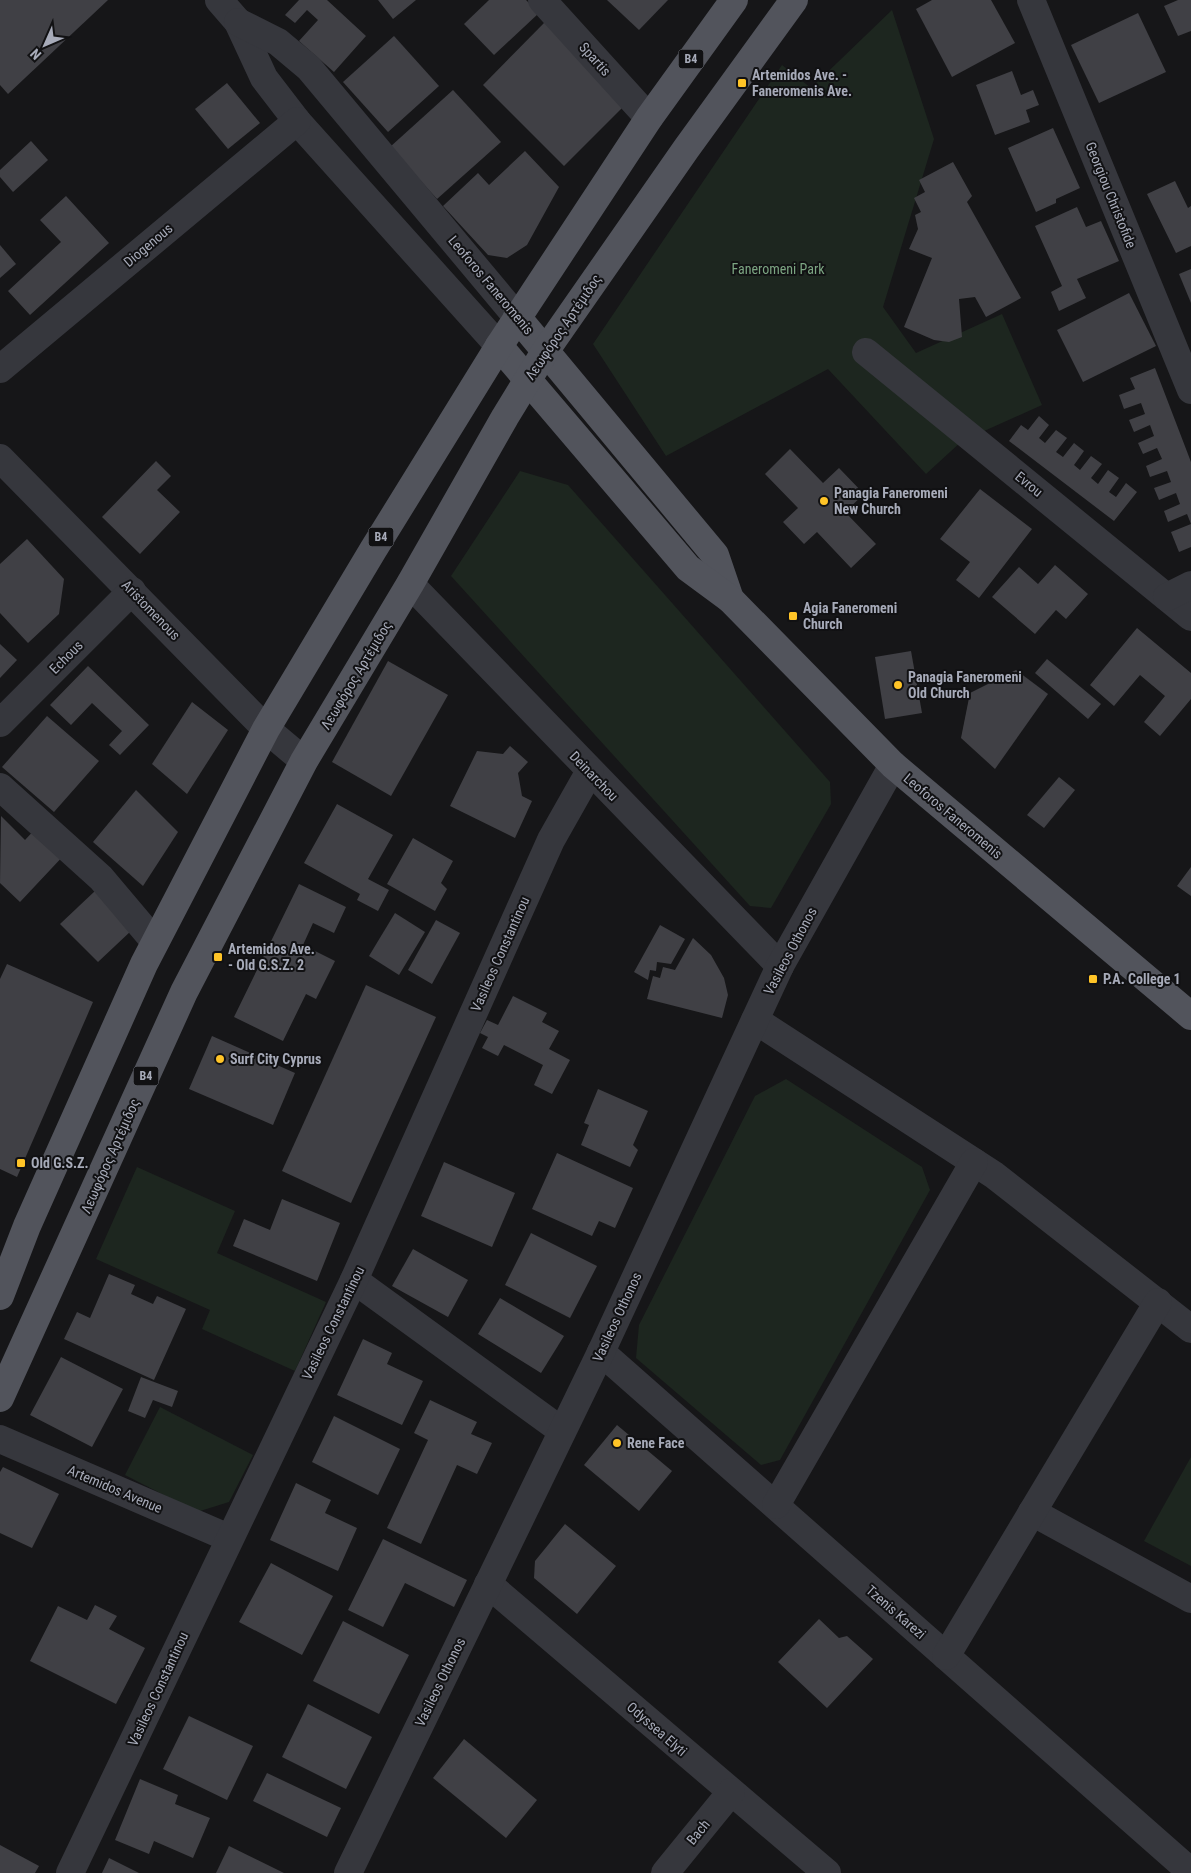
<svg xmlns="http://www.w3.org/2000/svg" width="1191" height="1873" font-family="'Roboto Condensed',sans-serif">
  <rect width="100%" height="100%" fill="#161618"/>
  <g fill="#1d261f">
    <polygon points="892,10 934,139 883,307 916,353 1002,314 1042,405 962,441 926,474 828,369 666,456 593,344 782,65 811,88"/>
    <polygon points="520,471 568,485 830,782 831,804 771,908 750,906 451,576"/>
    <polygon points="786,1079 922,1167 930,1190 780,1460 761,1465 636,1358 639,1325 755,1096"/>
    <polygon points="137,1167 235,1211 217,1253 326,1302 295,1371 202,1329 210,1310 96,1259"/>
    <polygon points="160,1407 253,1455 229,1502 197,1512 125,1475"/>
    <polygon points="1191,1457 1191,1566 1144,1541"/>
  </g>
  <g fill="#404045">
    <polygon points="0,0 108,0 8,94 0,85"/>
    <polygon points="299,0 327,0 366,36 334,72 299,41 318,20 307,10 295,23 285,15"/>
    <polygon points="378,0 416,0 393,19"/>
    <polygon points="489,0 526,0 539,13 494,55 464,24"/>
    <polygon points="607,0 668,0 639,30"/>
    <polygon points="932,0 991,0 1015,43 952,77 916,9"/>
    <polygon points="1178,0 1191,0 1191,31 1178,36 1164,6"/>
    <polygon points="1138,13 1166,72 1099,103 1071,45"/>
    <polygon points="545,22 627,103 564,166 483,85"/>
    <polygon points="394,36 439,86 388,132 343,82"/>
    <polygon points="1012,71 1021,95 1033,90 1039,105 1026,110 1030,122 995,135 976,85"/>
    <polygon points="227,83 260,123 228,149 195,109"/>
    <polygon points="453,90 501,142 437,199 390,147"/>
    <polygon points="1053,128 1080,188 1056,199 1056,203 1036,212 1008,148"/>
    <polygon points="31,141 48,160 13,192 0,177 0,170"/>
    <polygon points="525,151 559,187 527,245 507,258 488,255 443,206 478,173 489,185"/>
    <polygon points="953,162 972,196 967,202 1021,298 986,317 975,297 959,299 962,337 949,342 934,340 904,327 932,258 909,249 918,229 915,215 921,212 914,198 925,192 919,180"/>
    <polygon points="1175,181 1188,208 1191,206 1191,246 1176,253 1147,194"/>
    <polygon points="66,196 109,243 30,315 8,291 61,242 40,220"/>
    <polygon points="1077,207 1086,227 1101,221 1119,261 1077,279 1086,298 1059,311 1051,292 1062,286 1035,226"/>
    <polygon points="0,245 16,264 0,278"/>
    <polygon points="1191,269 1191,303 1179,274"/>
    <polygon points="1129,293 1156,346 1083,382 1057,330"/>
    <polygon points="1155,368 1191,462 1191,524 1187,514 1168,522 1164,511 1180,504 1176,493 1159,500 1154,488 1171,482 1167,471 1150,477 1146,466 1162,459 1157,448 1143,454 1138,443 1154,436 1150,425 1134,432 1129,420 1145,414 1141,403 1124,409 1119,395 1135,389 1130,378"/>
    <polygon points="1039,416 1049,425 1039,438 1045,443 1056,430 1067,438 1056,452 1063,457 1074,443 1084,451 1074,465 1080,470 1091,456 1102,464 1091,478 1098,484 1108,470 1119,478 1109,492 1116,497 1126,483 1137,492 1114,521 1009,441 1021,425 1028,430"/>
    <polygon points="790,449 823,483 839,468 864,494 845,512 876,544 851,568 817,532 804,544 783,522 798,508 765,474"/>
    <polygon points="156,461 171,476 157,490 180,512 140,554 102,517"/>
    <polygon points="980,489 1032,529 979,598 956,580 970,562 940,539"/>
    <polygon points="1191,524 1191,547 1179,552 1171,532"/>
    <polygon points="27,539 64,579 59,614 28,643 0,613 0,564"/>
    <polygon points="1055,565 1088,594 1066,619 1056,610 1035,634 992,597 1019,567 1038,584"/>
    <polygon points="1137,628 1191,673 1191,699 1160,736 1144,722 1165,696 1140,675 1114,706 1090,685"/>
    <polygon points="0,644 17,660 0,678"/>
    <polygon points="911,651 922,713 885,719 875,657"/>
    <polygon points="1047,659 1101,704 1088,719 1035,673"/>
    <polygon points="388,661 448,695 391,796 332,762"/>
    <polygon points="88,666 149,725 120,755 109,745 122,731 92,703 71,725 50,705"/>
    <polygon points="1016,670 1048,694 995,769 961,738 970,693"/>
    <polygon points="192,702 228,730 187,794 152,764"/>
    <polygon points="47,716 99,761 54,812 2,767"/>
    <polygon points="510,746 528,762 518,773 522,796 532,801 515,838 450,806 477,751 503,754"/>
    <polygon points="1059,777 1075,790 1044,828 1027,815"/>
    <polygon points="136,790 178,832 143,886 93,842"/>
    <polygon points="337,804 393,835 368,879 389,890 378,911 357,900 360,894 304,863"/>
    <polygon points="1,816 25,840 38,826 66,853 20,902 0,883"/>
    <polygon points="413,838 453,861 441,883 447,889 435,911 387,884"/>
    <polygon points="1191,867 1191,896 1177,886"/>
    <polygon points="299,884 346,907 334,933 313,923 303,945 335,961 316,999 306,994 283,1041 234,1017"/>
    <polygon points="95,891 132,930 98,962 60,924"/>
    <polygon points="395,913 425,932 399,975 369,956"/>
    <polygon points="436,920 460,933 432,984 408,970"/>
    <polygon points="660,925 685,939 671,964 657,962 656,971 650,970 648,980 634,972"/>
    <polygon points="693,938 711,955 724,978 728,995 722,1018 647,999 653,976 660,978 663,967 675,970"/>
    <polygon points="7,964 93,1002 17,1177 0,1169 0,979"/>
    <polygon points="366,985 436,1017 351,1203 282,1171"/>
    <polygon points="513,996 547,1013 542,1022 559,1031 549,1049 570,1060 552,1094 534,1085 543,1065 504,1045 498,1056 482,1048 488,1037 480,1033 487,1020 498,1025"/>
    <polygon points="212,1036 295,1073 273,1125 189,1089"/>
    <polygon points="598,1089 648,1111 633,1145 638,1150 630,1167 581,1145 589,1125 584,1123"/>
    <polygon points="557,1153 633,1188 615,1228 599,1221 592,1236 532,1209"/>
    <polygon points="444,1162 515,1193 492,1247 421,1216"/>
    <polygon points="282,1199 340,1223 317,1281 233,1246 244,1219 270,1230"/>
    <polygon points="531,1233 597,1266 570,1318 505,1285"/>
    <polygon points="413,1249 468,1280 448,1317 392,1286"/>
    <polygon points="109,1274 135,1285 131,1294 153,1304 157,1296 186,1309 154,1380 64,1339 77,1312 90,1318"/>
    <polygon points="500,1298 564,1336 541,1373 478,1334"/>
    <polygon points="363,1339 392,1353 387,1364 423,1381 402,1425 337,1395"/>
    <polygon points="61,1357 123,1389 92,1447 30,1415"/>
    <polygon points="141,1377 178,1391 172,1407 153,1400 145,1418 128,1411"/>
    <polygon points="430,1400 477,1422 471,1434 492,1443 477,1474 457,1465 421,1544 387,1528 428,1440 414,1433"/>
    <polygon points="334,1416 400,1449 378,1495 312,1462"/>
    <polygon points="617,1425 672,1471 639,1511 584,1465"/>
    <polygon points="3,1467 59,1494 32,1548 0,1533 0,1472"/>
    <polygon points="296,1483 331,1500 325,1513 357,1528 338,1571 270,1540"/>
    <polygon points="565,1524 616,1566 577,1614 534,1578 535,1561"/>
    <polygon points="383,1539 467,1580 454,1607 405,1583 383,1627 348,1610"/>
    <polygon points="271,1563 333,1596 302,1655 239,1622"/>
    <polygon points="95,1605 117,1616 109,1629 145,1648 116,1704 30,1661 58,1606 87,1620"/>
    <polygon points="819,1619 839,1638 847,1636 873,1659 827,1708 778,1662"/>
    <polygon points="343,1621 409,1655 379,1714 313,1681"/>
    <polygon points="308,1704 372,1737 346,1789 282,1757"/>
    <polygon points="189,1716 253,1746 227,1800 163,1769"/>
    <polygon points="464,1739 537,1800 506,1838 433,1778"/>
    <polygon points="267,1773 341,1808 327,1837 253,1801"/>
    <polygon points="140,1779 178,1795 175,1804 210,1818 193,1858 154,1841 149,1854 115,1840"/>
    <polygon points="0,1845 39,1866 35,1873 0,1873"/>
    <polygon points="229,1846 284,1873 216,1873"/>
    <polygon points="109,1858 139,1873 102,1873"/>
  </g>
  <g fill="none" stroke-linecap="round" stroke-linejoin="round">
    <g stroke="#36373d" stroke-width="28">
      <polyline points="219,0 238,22 264,78 297,121 499,346"/>
      <polyline points="542,0 649,118"/>
      <polyline points="1031,0 1191,390"/>
      <polyline points="238,22 278,42 309,68 517,317"/>
      <polyline points="866,352 1191,617"/>
      <polyline points="0,369 297,121"/>
      <polyline points="0,458 266,729 304,761"/>
      <polyline points="410,584 780,966"/>
      <polyline points="1167,597 1191,585"/>
      <polyline points="0,723 132,591"/>
      <polyline points="0,787 101,878 155,942"/>
      <polyline points="755,1020 994,1175 1191,1329"/>
      <polyline points="354,1280 562,1431"/>
      <polyline points="601,1352 1191,1872"/>
      <polyline points="0,1439 229,1538"/>
      <polyline points="776,1505 974,1162"/>
      <polyline points="1032,1512 1191,1599"/>
      <polyline points="488,1584 827,1873"/>
      <polyline points="946,1656 1158,1302"/>
      <polyline points="70,1873 354,1280 551,840 590,771"/>
      <polyline points="348,1873 601,1352 780,966 893,765"/>
      <polyline points="665,1873 731,1792"/>
    </g>
    <g stroke="#52545c" stroke-width="28">
      <polyline points="517,317 715,555 730,599"/>
      <polyline points="499,346 688,568 730,599 893,765 1191,1016"/>
      <polyline points="0,1296 27,1226 144,964 266,729 373,550 499,346 649,118 734,0"/>
      <polyline points="0,1398 184,992 304,761 410,584 505,417 546,350 686,149 794,0"/>
    </g>
  </g>
  <g fill="#ffc427" stroke="#111113" stroke-width="2">
    <rect x="737" y="78" width="10" height="10" rx="2.5"/>
    <circle cx="824" cy="501" r="5"/>
    <rect x="788" y="611" width="10" height="10" rx="2.5"/>
    <circle cx="898" cy="685" r="5"/>
    <rect x="213" y="952" width="10" height="10" rx="2.5"/>
    <rect x="1088" y="974" width="10" height="10" rx="2.5"/>
    <circle cx="220" cy="1059" r="5"/>
    <rect x="16" y="1158" width="10" height="10" rx="2.5"/>
    <circle cx="617" cy="1443" r="5"/>
  </g>
  <g text-anchor="middle" dominant-baseline="central" stroke-width="4" stroke-linejoin="round" paint-order="stroke">
    <g fill="#111113" stroke="#7a7d87" stroke-width="1">
      <rect x="678.5" y="49.5" width="25" height="19" rx="4"/>
      <rect x="368.5" y="527.5" width="25" height="19" rx="4"/>
      <rect x="133.5" y="1066.5" width="25" height="19" rx="4"/>
    </g>
    <g font-size="12" font-weight="bold" fill="#a7abb9">
      <text x="691" y="59">B4</text>
      <text x="381" y="537">B4</text>
      <text x="146" y="1076">B4</text>
    </g>
    <g font-size="14" fill="#a7abb9" stroke="#111113">
      <text transform="translate(595 59) rotate(48)">Spartis</text>
      <text transform="translate(1111 195) rotate(68)">Georgiou Christofide</text>
      <text transform="translate(148 245) rotate(-40)">Diogenous</text>
      <text transform="translate(491 285) rotate(50)">Leoforos Faneromenis</text>
      <text transform="translate(563 327) rotate(-56)">Λεωφόρος Αρτέμιδος</text>
      <text transform="translate(1029 484) rotate(39)">Evrou</text>
      <text transform="translate(151 610) rotate(46)">Aristomenous</text>
      <text transform="translate(66 657) rotate(-45)">Echous</text>
      <text transform="translate(356 675) rotate(-59)">Λεωφόρος Αρτέμιδος</text>
      <text transform="translate(594 776) rotate(46)">Deinarchou</text>
      <text transform="translate(953 816) rotate(40)">Leoforos Faneromenis</text>
      <text transform="translate(790 951) rotate(-62)">Vasileos Othonos</text>
      <text transform="translate(500 954) rotate(-66)">Vasileos Constantinou</text>
      <text transform="translate(110 1156) rotate(-66)">Λεωφόρος Αρτέμιδος</text>
      <text transform="translate(617 1317) rotate(-65)">Vasileos Othonos</text>
      <text transform="translate(333 1323) rotate(-64)">Vasileos Constantinou</text>
      <text transform="translate(115 1489) rotate(23)">Artemidos Avenue</text>
      <text transform="translate(896 1612) rotate(41)">Tzenis Karezi</text>
      <text transform="translate(440 1682) rotate(-64)">Vasileos Othonos</text>
      <text transform="translate(158 1689) rotate(-65)">Vasileos Constantinou</text>
      <text transform="translate(657 1729) rotate(41)">Odyssea Elyti</text>
      <text transform="translate(698 1832) rotate(-51)">Bach</text>
    </g>
    <g font-size="14" font-weight="bold" fill="#a7abb9" stroke="#111113" text-anchor="start">
      <text x="752" y="75">Artemidos Ave. -<tspan x="752" dy="16">Faneromenis Ave.</tspan></text>
      <text x="834" y="493">Panagia Faneromeni<tspan x="834" dy="16">New Church</tspan></text>
      <text x="803" y="608">Agia Faneromeni<tspan x="803" dy="16">Church</tspan></text>
      <text x="908" y="677">Panagia Faneromeni<tspan x="908" dy="16">Old Church</tspan></text>
      <text x="228" y="949">Artemidos Ave.<tspan x="228" dy="16">- Old G.S.Z. 2</tspan></text>
      <text x="1103" y="979">P.A. College 1</text>
      <text x="230" y="1059">Surf City Cyprus</text>
      <text x="31" y="1163">Old G.S.Z.</text>
      <text x="627" y="1443">Rene Face</text>
    </g>
    <g font-size="14" fill="#7ca582" stroke="#111113">
      <text x="778" y="269">Faneromeni Park</text>
    </g>
  </g>
  <g transform="translate(45 45) rotate(225)" stroke="#111113" stroke-width="4" paint-order="stroke">
  <path d="M0-4L9 19L0 12L-9 19Z" fill="#a7abb9"/>
  <text y="-8" font-size="14" font-weight="bold" text-anchor="middle" fill="#a7abb9">N</text>
  </g>
</svg>
